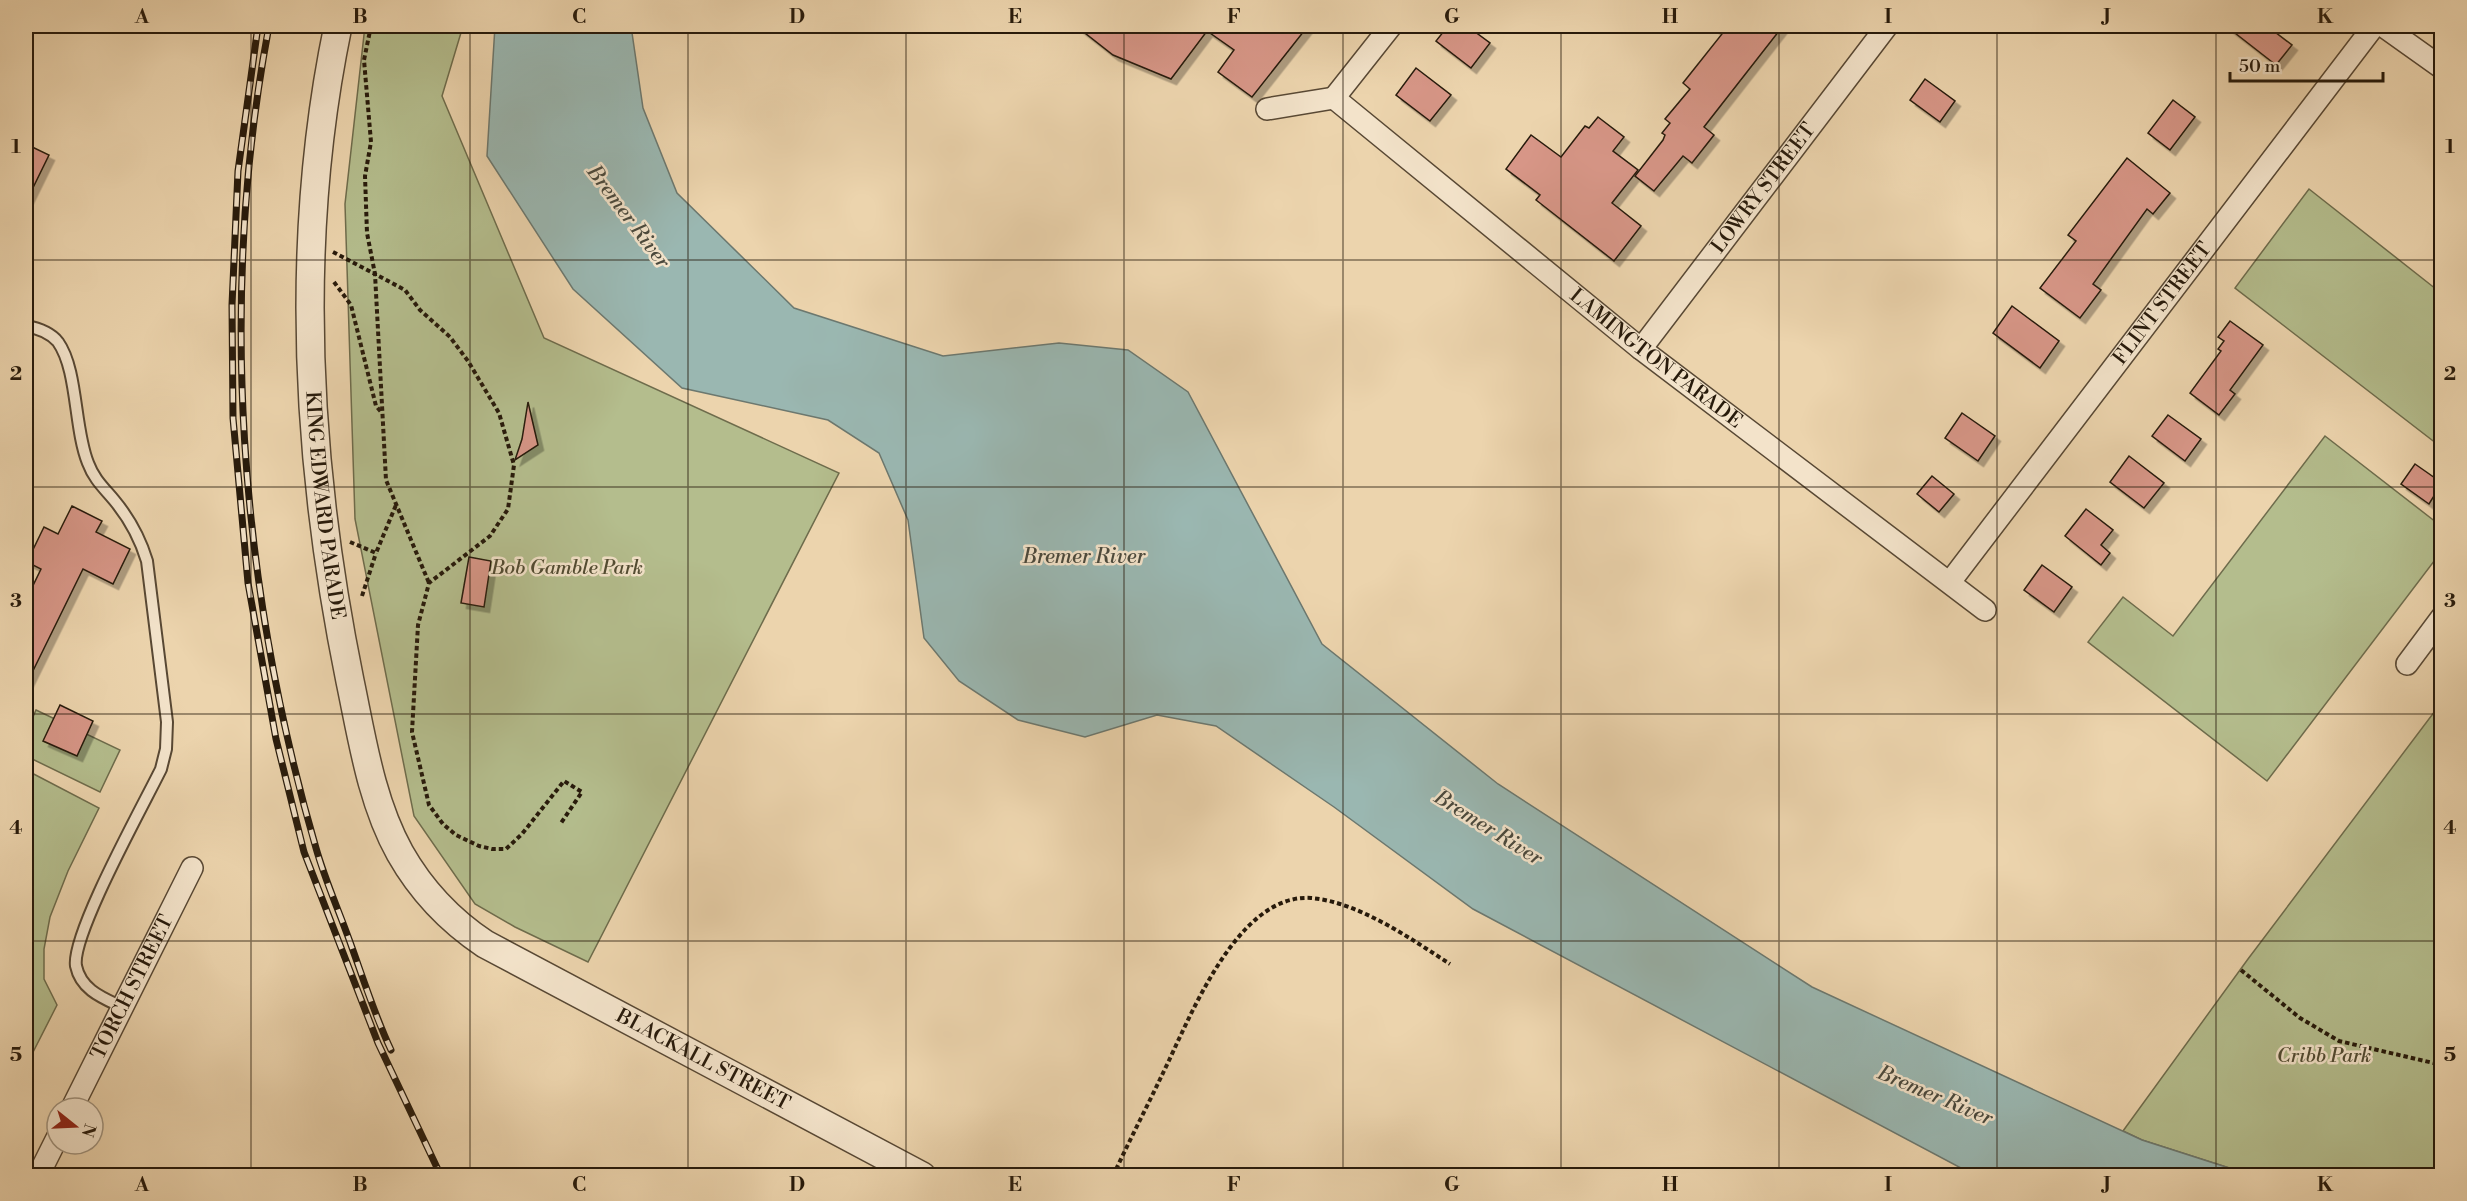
<svg xmlns="http://www.w3.org/2000/svg" width="2467" height="1201" font-family="'Libre Bodoni',serif">
  <defs>
    <filter id="shadow"><feDropShadow dx="5.5" dy="5.5" stdDeviation="0" flood-color="#0004"/></filter>
  </defs>
  <rect width="100%" height="100%" fill="#ecd4ad"/>
  <filter id="stains"><feTurbulence type="fractalNoise" baseFrequency=".00333" numOctaves="4"/><feColorMatrix values="0 0 0 0 .2 0 0 0 0 .09 0 0 0 0 .02 0 0 0 .5 -.17"/></filter>
  <radialGradient id="worn" r=".72"><stop offset=".6" stop-color="#630" stop-opacity="0"/><stop offset="1" stop-color="#630" stop-opacity=".3"/></radialGradient>
  <g fill="#b4bd8d" stroke="#6e6c4c" stroke-width="1.5">
    <polygon points="365,26 463,26 442,96 544,338 839,473 588,962 515,927 475,904 414,816 355,519 345,204"/>
    <polygon points="2309,189 2441,293 2441,447 2235,288"/>
    <polygon points="2325,436 2441,526 2441,552 2267,781 2088,642 2123,597 2173,636"/>
    <polygon points="2441,703 2441,1175 2251,1175 2142,1140 2123,1131 2248,959"/>
    <polygon points="36,710 120,750 100,792 26,756 26,733"/>
    <polygon points="26,770 99,808 68,871 50,917 44,949 44,979 57,1005 26,1066"/>
  </g>
  <polygon fill="#9ab7b1" stroke="#6c786f" stroke-width="1.5" points="495,26 631,26 643,108 677,193 794,308 943,356 1059,343 1128,350 1188,392 1322,644 1498,784 1812,987 2142,1140 2251,1175 1974,1175 1473,909 1334,807 1216,726 1157,715 1085,737 1018,720 959,681 924,638 908,520 879,453 828,420 682,388 573,289 487,156"/>
  <g fill="#d79687" stroke="#271a0b" stroke-width="1.5" filter="url(#shadow)">
    <polygon points="1076,26 1308,26 1252,97 1218,72 1234,50 1207,31 1171,79 1113,55"/>
    <polygon points="1448,26 1467,26 1490,43 1471,68 1436,41"/>
    <polygon points="1711,26 1783,26 1704,127 1714,135 1692,163 1683,156 1654,191 1635,176 1663,140 1665,135 1662,133 1670,123 1665,119 1690,89 1683,83 1722,34"/>
    <polygon points="2226,26 2267,26 2292,45 2276,65"/>
    <polygon points="1416,68 1451,95 1430,121 1396,95"/>
    <polygon points="1925,79 1955,101 1940,122 1910,100"/>
    <polygon points="2173,100 2195,117 2170,150 2148,133"/>
    <polygon points="1598,117 1624,137 1613,151 1638,170 1612,203 1641,226 1614,261 1536,200 1540,195 1506,169 1531,135 1561,157 1585,126 1589,128"/>
    <polygon points="26,144 49,155 26,202"/>
    <polygon points="2127,158 2170,193 2153,214 2147,209 2093,284 2101,290 2080,318 2040,288 2076,241 2068,235"/>
    <polygon points="2012,306 2059,341 2040,368 1993,333"/>
    <polygon points="2230,321 2263,345 2230,390 2235,394 2219,415 2190,393 2221,351 2218,349 2224,341 2218,337"/>
    <polygon points="528,402 538,445 515,460 522,439"/>
    <polygon points="1962,413 1995,436 1978,461 1945,438"/>
    <polygon points="2168,415 2201,439 2185,461 2152,436"/>
    <polygon points="2129,456 2164,483 2144,508 2110,482"/>
    <polygon points="2415,464 2442,483 2429,504 2401,484"/>
    <polygon points="1932,476 1954,494 1939,512 1917,494"/>
    <polygon points="72,506 102,521 96,532 130,549 113,584 83,569 26,685 26,600 41,569 27,562 44,527 58,534"/>
    <polygon points="2086,509 2113,530 2101,545 2110,553 2101,565 2065,536"/>
    <polygon points="469,557 491,561 484,607 461,603"/>
    <polygon points="2042,565 2072,587 2054,612 2024,590"/>
    <polygon points="60,705 93,721 77,756 43,741"/>
  </g>
  <g fill="none" stroke-linecap="round" stroke-linejoin="round">
    <defs>
      <path id="service" d="M 26,326 C 37,328 50,332 58,342 C 78,370 74,429 88,463 C 94,479 103,487 114,500 C 129,518 140,538 147,561 L 167,722 L 166,749 L 161,769 C 144,804 71,935 76,966 C 81,990 103,998 122,1007"/>
      <g id="minor">
        <polyline points="2383,26 2442,68"/>
        <path id="s1" d="M 1334,98 L 1641,349 L 1985,610"/>
        <polyline points="1334,98 1391,26"/>
        <polyline points="1267,109 1334,98"/>
        <path id="s2" d="M 1641,349 L 1887,26"/>
        <path id="s3" d="M 1950,582 L 2374,26"/>
        <polyline points="2407,664 2442,617"/>
        <path id="s4" d="M 72,1108 L 192,868"/>
        <polyline points="38,1176 57,1138"/>
      </g>
      <g id="tertiary">
        <path id="s5" d="M 338,26 C 293,242 306,465 350,681 C 362,738 371,801 400,853 C 421,890 449,920 485,944 L 922,1176"/>
      </g>
    </defs>
    <use href="#service" stroke="#584834" stroke-width="14"/>
    <use href="#minor" stroke="#584834" stroke-width="24"/>
    <use href="#tertiary" stroke="#584834" stroke-width="30"/>
    <g stroke="#271a0b" stroke-width="4" stroke-dasharray="4.5 3" stroke-linecap="butt">
      <polyline points="371,26 364,60 371,142 365,176 367,233 375,274 405,290 420,310 450,337 468,361 499,413 514,465 508,509 490,536 429,583 418,625 412,732 429,805 443,824 456,835 479,846 492,849 506,849 522,834 564,781 582,792 561,823"/>
      <polyline points="333,252 375,274 386,480 429,583"/>
      <polyline points="334,282 351,305 376,406 382,413"/>
      <polyline points="350,542 376,553 396,505"/>
      <polyline points="362,596 376,553"/>
      <polyline points="2241,970 2300,1018 2339,1041 2442,1065"/>
      <path d="M 1113,1176 C 1129,1141 1147,1107 1163,1073 C 1190,1018 1237,893 1311,898 C 1359,902 1411,939 1450,964"/>
    </g>
    <use href="#service" stroke="#f3e3ca" stroke-width="10"/>
    <use href="#minor" stroke="#f3e3ca" stroke-width="21"/>
    <use href="#tertiary" stroke="#f3e3ca" stroke-width="27"/>
    <defs>
      <g id="rail">
        <polyline points="258,26 238,171 232,305 233,418 248,583 276,739 304,852 378,1043 441,1176"/>
        <path d="M 269,26 C 218,296 239,584 316,848 C 325,880 339,911 350,942 C 363,978 375,1016 391,1050"/>
      </g>
    </defs>
    <use href="#rail" stroke="#271a0b" stroke-width="7"/>
    <use href="#rail" stroke="#f3e3ca" stroke-width="4.5" stroke-dasharray="14" stroke-linecap="butt"/>
  </g>
  <path fill="none" stroke="#271a0b" stroke-width="1.5" stroke-opacity="0.55" d="M 251,26 L 251,1176M 470,26 L 470,1176M 688,26 L 688,1176M 906,26 L 906,1176M 1124,26 L 1124,1176M 1343,26 L 1343,1176M 1561,26 L 1561,1176M 1779,26 L 1779,1176M 1997,26 L 1997,1176M 2216,26 L 2216,1176M 26,260 L 2442,260M 26,487 L 2442,487M 26,714 L 2442,714M 26,941 L 2442,941"/>
  <g text-anchor="middle" dominant-baseline="central" stroke-width="5" stroke-linejoin="round" paint-order="stroke">
    <g font-size="20" fill="#271a0b" stroke="#f3e3ca">
      <text stroke="none"><textPath href="#s2" startOffset="202">LOWRY STREET</textPath></text>
      <text stroke="none"><textPath href="#s3" startOffset="350">FLINT STREET</textPath></text>
      <text stroke="none"><textPath href="#s1" startOffset="414">LAMINGTON PARADE</textPath></text>
      <text stroke="none"><textPath href="#s5" startOffset="482">KING EDWARD PARADE</textPath></text>
      <text stroke="none"><textPath href="#s4" startOffset="135">TORCH STREET</textPath></text>
      <text stroke="none"><textPath href="#s5" startOffset="1212">BLACKALL STREET</textPath></text>
    </g>
    <g font-size="20" font-style="italic" fill="#514b32" stroke="#f3e3ca">
      <text x="567" y="568">Bob Gamble Park</text>
      <text x="2324" y="1056">Cribb Park</text>
    </g>
    <g font-size="21" font-style="italic" fill="#4a493d" stroke="#f3e3ca">
      <text transform="translate(628 217) rotate(53)">Bremer River</text>
      <text x="1084" y="557">Bremer River</text>
      <text transform="translate(1488 828) rotate(32)">Bremer River</text>
      <text transform="translate(1935 1096) rotate(23)">Bremer River</text>
    </g>
  </g>
  <rect width="2467" height="1201" fill="none" stroke="#ecd4ad" stroke-width="66"/>
  <g transform="translate(75 1126) rotate(108)"><circle r="28" fill="#f3e3ca" stroke="#a1937e" stroke-width="1.5"/>
  <path d="M0-4.5L10 22L0 15L-10 22Z" fill="#8f2418"/>
  <text y="-9" font-size="16" font-weight="bold" text-anchor="middle" fill="#271a0b">N</text>
  </g>
  <path d="M2230 72v9h153v-9" fill="none" stroke="#271a0b" stroke-width="3"/>
  <text x="2239" y="72" font-size="18" fill="#271a0b" stroke="#f3e3ca" stroke-width="4.5" paint-order="stroke">50 m</text>
  <rect x="33" y="33" width="2401" height="1135" fill="none" stroke="#271a0b" stroke-width="2"/>
  <g font-size="20" text-anchor="middle" font-weight="bold" fill="#271a0b">
    <text x="142" y="23">A</text>
    <text x="360" y="23">B</text>
    <text x="579" y="23">C</text>
    <text x="797" y="23">D</text>
    <text x="1015" y="23">E</text>
    <text x="1234" y="23">F</text>
    <text x="1452" y="23">G</text>
    <text x="1670" y="23">H</text>
    <text x="1888" y="23">I</text>
    <text x="2107" y="23">J</text>
    <text x="2325" y="23">K</text>
    <text x="16" y="153">1</text>
    <text x="2450" y="153">1</text>
    <text x="16" y="380">2</text>
    <text x="2450" y="380">2</text>
    <text x="16" y="607">3</text>
    <text x="2450" y="607">3</text>
    <text x="16" y="834">4</text>
    <text x="2450" y="834">4</text>
    <text x="16" y="1061">5</text>
    <text x="2450" y="1061">5</text>
    <text x="142" y="1191">A</text>
    <text x="360" y="1191">B</text>
    <text x="579" y="1191">C</text>
    <text x="797" y="1191">D</text>
    <text x="1015" y="1191">E</text>
    <text x="1234" y="1191">F</text>
    <text x="1452" y="1191">G</text>
    <text x="1670" y="1191">H</text>
    <text x="1888" y="1191">I</text>
    <text x="2107" y="1191">J</text>
    <text x="2325" y="1191">K</text>
  </g>
  <rect width="100%" height="100%" filter="url(#stains)"/>
  <rect width="100%" height="100%" fill="url(#worn)"/>
</svg>
